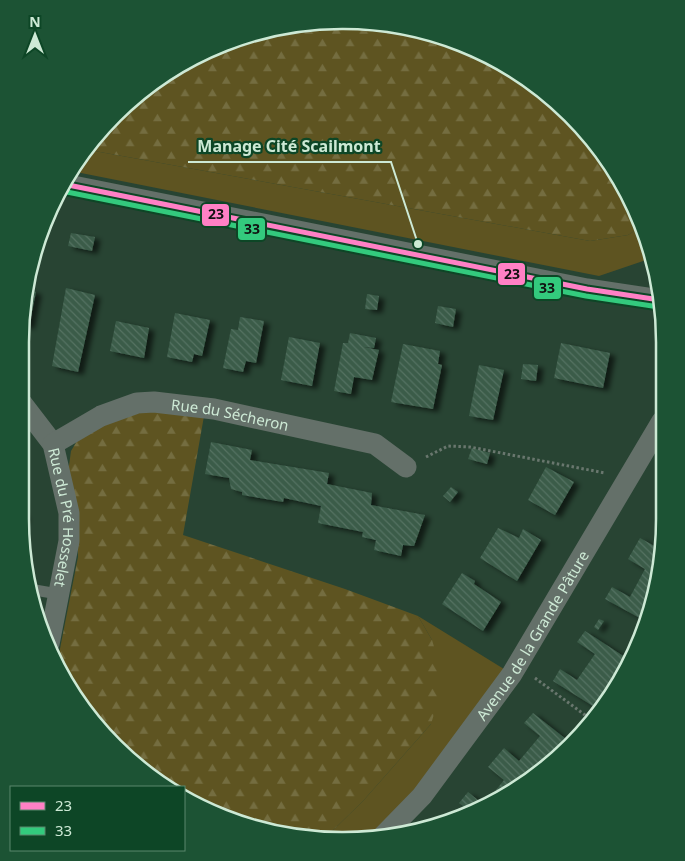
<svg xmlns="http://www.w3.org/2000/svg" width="685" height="861" font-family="'Noto Sans',sans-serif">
  <defs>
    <pattern id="forest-firs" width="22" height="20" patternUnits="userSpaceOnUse" patternTransform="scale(1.25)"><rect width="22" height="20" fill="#5e5421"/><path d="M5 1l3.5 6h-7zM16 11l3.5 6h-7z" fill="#746d40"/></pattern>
    <pattern id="building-back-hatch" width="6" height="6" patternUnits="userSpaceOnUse" patternTransform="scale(1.25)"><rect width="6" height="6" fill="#3a5b48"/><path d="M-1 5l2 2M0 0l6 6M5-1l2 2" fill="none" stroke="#557362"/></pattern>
    <filter id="shadow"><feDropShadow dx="5.5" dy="3" stdDeviation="2.5" flood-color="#0009"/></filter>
  </defs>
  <rect width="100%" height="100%" fill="#284433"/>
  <g fill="#5e5421">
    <polygon points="89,150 590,241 628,235 642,226 648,239 652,258 599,276 76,172"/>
    <polygon points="418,616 512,674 383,836 342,841 324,839 363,801 431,724 432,640"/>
  </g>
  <g fill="url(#forest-firs)">
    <polygon points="301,23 426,31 539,87 622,182 642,226 628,235 590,241 89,150 100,130 182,63"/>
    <polygon points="162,408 204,416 183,535 345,589 418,616 432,640 438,660 440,694 431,724 363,801 324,839 259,830 184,799 184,787 167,787 114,746 63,679 57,664 78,557 77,514 68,473 71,451 77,441 128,411"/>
  </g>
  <g fill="url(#building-back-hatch)" filter="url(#shadow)">
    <polygon points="71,233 95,237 92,251 68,246"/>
    <polygon points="66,288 95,295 78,372 52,366"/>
    <polygon points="27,289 36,292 29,326 21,325"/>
    <polygon points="367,294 379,296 377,310 365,309"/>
    <polygon points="438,306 456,309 453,327 435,323"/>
    <polygon points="175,313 210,320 202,356 194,354 192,362 167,357"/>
    <polygon points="240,317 264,321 256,363 246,361 243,372 223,368 231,329 238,330"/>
    <polygon points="116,321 149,328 144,358 110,351"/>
    <polygon points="350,333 376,338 374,348 364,347 379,350 372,380 354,377 351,394 334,391 343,343 348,343"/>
    <polygon points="289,337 320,343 312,386 281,380"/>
    <polygon points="561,343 610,353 603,388 554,378"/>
    <polygon points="403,344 440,351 438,364 442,365 433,409 391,402"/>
    <polygon points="523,364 538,365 536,381 521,379"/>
    <polygon points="479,365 504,370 493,420 469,416"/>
    <polygon points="211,442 252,450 250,460 329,473 327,484 372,493 371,505 425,515 414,546 403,545 401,556 374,550 376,540 362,537 363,532 318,523 321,506 284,498 283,502 242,495 242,492 231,489 229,478 205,474"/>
    <polygon points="472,448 490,453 487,464 468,459"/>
    <polygon points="546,467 574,482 555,515 528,500"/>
    <polygon points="451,487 458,492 450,502 443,496"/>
    <polygon points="661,501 660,508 660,512 656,509"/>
    <polygon points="20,510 24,519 20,521"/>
    <polygon points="498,528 519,538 523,529 541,540 517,581 480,558"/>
    <polygon points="640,538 658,548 660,544 659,581 647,622 605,599 612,587 630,597 645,569 628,559"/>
    <polygon points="462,573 475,581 474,584 501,602 483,631 442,604"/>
    <polygon points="599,619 604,621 598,630 594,627"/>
    <polygon points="585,631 628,659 596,708 553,681 560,669 577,680 595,654 577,642"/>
    <polygon points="533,713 571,743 555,761 503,798 471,812 459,803 468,792 484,805 504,780 488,767 504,748 519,761 540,736 524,723"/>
  </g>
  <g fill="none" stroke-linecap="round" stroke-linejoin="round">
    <g stroke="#69776e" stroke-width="3" stroke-dasharray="2.5 2.5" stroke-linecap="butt">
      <polyline points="426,457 448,446 470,447 605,473"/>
      <polyline points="535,678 585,715 587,724"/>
    </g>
    <polyline stroke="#647069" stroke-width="11" points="29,589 58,594"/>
    <g stroke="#647069" stroke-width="21">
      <polyline points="68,185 587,289 660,300"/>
      <path id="s1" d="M 20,401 L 53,444 L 69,513 L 69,541 L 49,644"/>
      <path id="s2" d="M 53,444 L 101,416 L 137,403 L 154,402 L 214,409 L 375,444 L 406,467"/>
      <path id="s3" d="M 383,836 L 422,796 L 512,674 L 662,421"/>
    </g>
    <defs>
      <polyline id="bus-1" points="68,185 587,289 660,300"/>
      <polyline id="bus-2" points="67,192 586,296 659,307"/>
    </defs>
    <use href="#bus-1" stroke="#0d4626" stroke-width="9"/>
    <use href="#bus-2" stroke="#0d4626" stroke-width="9"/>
    <use href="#bus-1" stroke="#ff80c5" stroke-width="5"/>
    <use href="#bus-2" stroke="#33ca7d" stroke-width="5"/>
  </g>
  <g text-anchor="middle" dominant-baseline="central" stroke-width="4.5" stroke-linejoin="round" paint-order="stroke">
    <g font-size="15" fill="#cde9d5" stroke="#0d4626">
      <text stroke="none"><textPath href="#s2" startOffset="188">Rue du Sécheron</textPath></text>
      <text stroke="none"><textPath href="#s1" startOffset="129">Rue du Pré Hosselet</textPath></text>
      <text stroke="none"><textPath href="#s3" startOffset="251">Avenue de la Grande Pâture</textPath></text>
    </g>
  </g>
  <path d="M0 0H685V861H0ZM342 29H343A313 313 0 0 1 656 342V519A313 313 0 0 1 343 832H342A313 313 0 0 1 29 519V342A313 313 0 0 1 342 29Z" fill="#1c5334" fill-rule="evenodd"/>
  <path fill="none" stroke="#cde9d5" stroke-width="2.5" d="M342 29H343A313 313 0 0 1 656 342V519A313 313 0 0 1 343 832H342A313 313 0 0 1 29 519V342A313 313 0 0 1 342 29Z"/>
  <path fill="none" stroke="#cde9d5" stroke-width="2" d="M418 244L391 162H188"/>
  <circle fill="#cde9d5" stroke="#0d4626" stroke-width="2" cx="418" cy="244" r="5"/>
  <g font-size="16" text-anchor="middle" font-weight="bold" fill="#cde9d5" stroke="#0d4626" stroke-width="4.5" stroke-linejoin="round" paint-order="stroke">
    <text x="289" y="152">Manage Cité Scailmont</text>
  </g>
  <g stroke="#0d4626" stroke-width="2">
    <rect x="201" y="203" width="29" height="24" rx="5" fill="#ff80c5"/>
    <rect x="237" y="217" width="29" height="24" rx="5" fill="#33ca7d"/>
    <rect x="497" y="262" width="29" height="24" rx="5" fill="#ff80c5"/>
    <rect x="533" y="276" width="29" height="24" rx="5" fill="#33ca7d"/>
  </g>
  <g font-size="14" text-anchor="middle" font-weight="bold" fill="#111">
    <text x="216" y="219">23</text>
    <text x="252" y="234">33</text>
    <text x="512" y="279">23</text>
    <text x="547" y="293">33</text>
  </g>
  <rect x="10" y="786" width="175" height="65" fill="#0d4626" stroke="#5a876c"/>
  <rect x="20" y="802" width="25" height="8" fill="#ff80c5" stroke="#5a876c"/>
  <text x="55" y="811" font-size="15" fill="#cde9d5">23</text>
  <rect x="20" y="827" width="25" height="8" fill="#33ca7d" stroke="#5a876c"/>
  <text x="55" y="836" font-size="15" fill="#cde9d5">33</text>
  <g transform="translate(35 35)" stroke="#0d4626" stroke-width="4" paint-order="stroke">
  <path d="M0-4L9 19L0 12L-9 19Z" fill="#cde9d5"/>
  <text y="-8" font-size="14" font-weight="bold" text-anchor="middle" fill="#cde9d5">N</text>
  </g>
</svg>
